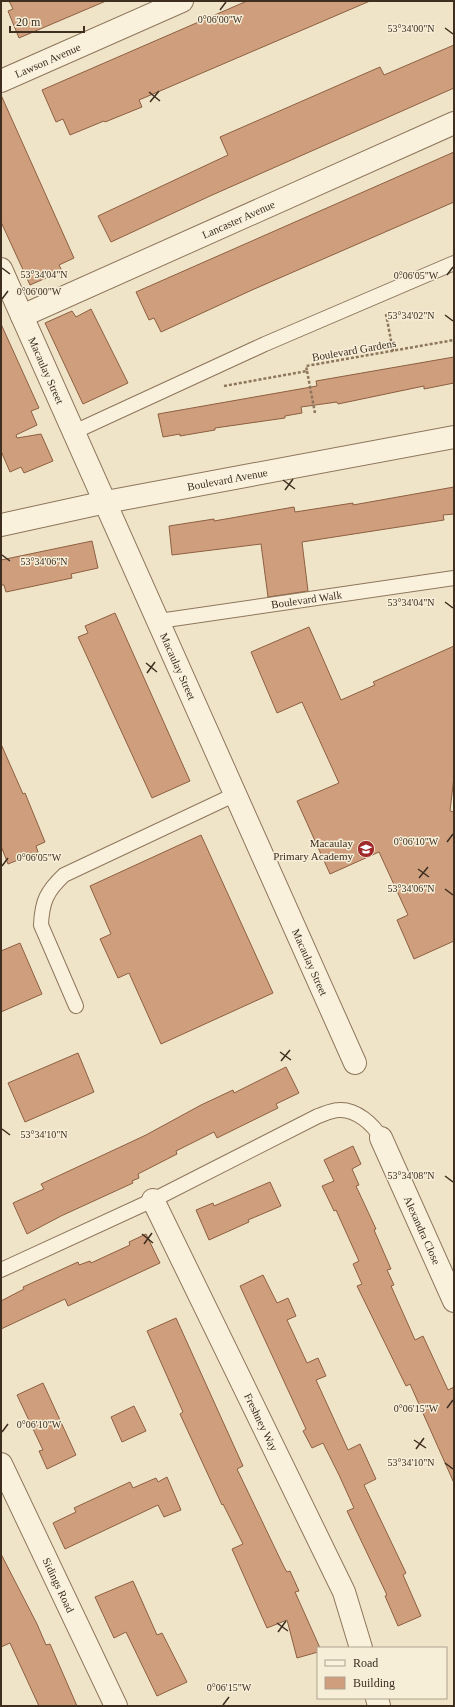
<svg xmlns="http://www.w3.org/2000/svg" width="455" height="1707" font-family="Georgia,serif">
  <rect width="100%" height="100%" fill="#f0e4c8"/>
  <g fill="#cf9f7d" stroke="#8d5f41">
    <polygon points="9,1 106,1 19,38 8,11 13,9"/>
    <polygon points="247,1 370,1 139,100 142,107 105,122 104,121 70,135 63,119 56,122 42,90"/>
    <polygon points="454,45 454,88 210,196 111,242 98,216 228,155 220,137 380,67 384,75"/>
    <polygon points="1,95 74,258 59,265 62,271 30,285 1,222"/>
    <polygon points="454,152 454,202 252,290 161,332 154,318 149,320 136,292"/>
    <polygon points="91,309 128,383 83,404 45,323 72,311 76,317"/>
    <polygon points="1,324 39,408 31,411 37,425 16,435 17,438 41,434 53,461 24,473 21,467 10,472 1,451"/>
    <polygon points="454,357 454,383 424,389 424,386 338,404 337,402 301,407 302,413 285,416 285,418 215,428 215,430 180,436 180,434 163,437 158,414 317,386 316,381"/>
    <polygon points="454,487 454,514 443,515 444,520 302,542 308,591 268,597 261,544 172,555 169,526 214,519 214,521 294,507 295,512 353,503 353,505"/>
    <polygon points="92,541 98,568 71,574 72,578 6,592 4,585 1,585 1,560"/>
    <polygon points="115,613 190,781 152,798 78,637 88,633 85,626"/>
    <polygon points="309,627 341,700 375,685 373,682 454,646 454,777 450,811 454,812 454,941 414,959 397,920 408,915 379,852 330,874 297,801 339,783 302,702 277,713 251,652"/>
    <polygon points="1,744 23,794 25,793 45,842 36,846 38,852 8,864 1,846"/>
    <polygon points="201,835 273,993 161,1044 129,973 118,978 100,939 111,934 90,886"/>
    <polygon points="20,943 42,994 1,1012 1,951"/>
    <polygon points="78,1053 94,1092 25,1122 8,1083"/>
    <polygon points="286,1067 299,1093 276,1104 278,1108 217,1138 214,1132 176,1151 177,1154 138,1174 139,1178 132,1181 133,1183 61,1216 27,1234 13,1203 44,1189 41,1184 146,1135 201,1105 233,1090 234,1093"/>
    <polygon points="353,1146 361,1164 352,1169 359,1185 356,1186 376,1229 374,1230 391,1269 387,1270 394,1285 391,1286 415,1340 423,1336 448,1390 454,1387 454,1483 410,1384 406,1386 357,1286 362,1284 353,1264 359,1261 336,1210 334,1211 322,1186 334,1181 324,1160"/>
    <polygon points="270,1182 281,1206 248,1220 249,1222 209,1240 196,1210 213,1203 214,1206"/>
    <polygon points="146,1234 160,1263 68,1306 65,1299 1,1329 1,1301 24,1289 23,1287 78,1262 79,1265 90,1261 91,1263 130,1245 129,1242"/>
    <polygon points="263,1275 277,1303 288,1298 296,1316 287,1320 307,1363 318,1358 326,1376 316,1380 348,1450 360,1444 376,1479 364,1485 406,1573 403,1575 421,1616 398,1626 385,1596 387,1595 347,1511 354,1508 339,1475 323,1443 312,1448 303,1431 306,1429 240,1286"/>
    <polygon points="176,1318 243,1466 237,1469 284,1567 287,1572 290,1571 299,1591 295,1592 320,1648 318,1648 318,1652 297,1658 287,1620 267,1628 232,1549 243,1544 223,1504 222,1505 180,1414 183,1412 147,1331"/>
    <polygon points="43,1383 76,1455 47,1469 39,1451 43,1450 17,1395"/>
    <polygon points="134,1406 146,1431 122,1442 111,1417"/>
    <polygon points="167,1477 181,1510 164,1517 158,1505 65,1549 53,1523 76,1512 74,1508 130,1482 133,1488 156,1478 158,1482"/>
    <polygon points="1,1554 37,1624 46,1645 50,1644 77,1706 39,1706 10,1643 1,1647"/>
    <polygon points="133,1581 157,1635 162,1633 187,1682 157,1696 126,1632 114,1638 95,1597"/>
  </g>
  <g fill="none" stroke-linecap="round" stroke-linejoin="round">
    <defs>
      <g id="service">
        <polyline points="74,432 265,344 454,263"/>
        <path id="s1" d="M 159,621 L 454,578"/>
        <path d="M 76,1006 L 41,925 C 42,901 47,891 64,875 L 236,794"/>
        <path d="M 1,1270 L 153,1200 L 318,1116 C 324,1114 332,1110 339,1110 C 356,1109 373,1124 381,1138"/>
      </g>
      <g id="minor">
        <path id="s2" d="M 1,81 L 182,1"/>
        <path id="s3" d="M 1,269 L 355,1063"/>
        <path id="s4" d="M 22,316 L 454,123"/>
        <path id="s5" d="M 381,1138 L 454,1301"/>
        <path id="s6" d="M 153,1200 L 344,1592 L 361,1648"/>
        <path id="s7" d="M 1,1464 L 116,1706"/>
        <polyline points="377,1698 379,1706"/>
      </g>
      <g id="tertiary">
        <path id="s8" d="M 1,525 L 106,502 L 454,437"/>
      </g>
    </defs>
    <use href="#service" stroke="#8d765c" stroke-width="16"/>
    <use href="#minor" stroke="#8d765c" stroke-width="24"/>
    <use href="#tertiary" stroke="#8d765c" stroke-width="24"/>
    <g stroke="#8d765c" stroke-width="2.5" stroke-dasharray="3 2" stroke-linecap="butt">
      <polyline points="386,314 393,351"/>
      <polyline points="307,371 315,413"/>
      <polyline points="224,386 307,371 306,366 454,340"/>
    </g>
    <use href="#service" stroke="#faf1dc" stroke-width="14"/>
    <use href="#minor" stroke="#faf1dc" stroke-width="22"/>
    <use href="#tertiary" stroke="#faf1dc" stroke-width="22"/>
  </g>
  <path fill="none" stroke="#3d2e20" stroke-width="1.5" d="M 220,10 L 226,2M 445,28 L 453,34M 149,92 L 160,101M 150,102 L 159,91M 2,268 L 10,274M 447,275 L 453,267M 2,299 L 8,291M 445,315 L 453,321M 283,480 L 295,489M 285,490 L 293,479M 2,555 L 10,561M 445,602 L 453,608M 146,663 L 157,672M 147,673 L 155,662M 447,842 L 453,834M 2,866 L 8,858M 418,869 L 429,877M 419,878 L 428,867M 445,889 L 453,895M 280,1052 L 291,1060M 281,1061 L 290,1050M 2,1129 L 10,1135M 445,1176 L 453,1182M 142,1234 L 153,1243M 144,1244 L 152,1233M 447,1408 L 453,1400M 2,1432 L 8,1424M 414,1440 L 426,1448M 416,1449 L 424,1438M 445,1463 L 453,1469M 277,1623 L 288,1631M 278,1632 L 286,1621M 223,1705 L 229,1697"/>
  <defs>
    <symbol id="school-disc" viewBox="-11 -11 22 22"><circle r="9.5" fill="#9e2a2b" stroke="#f7eed8"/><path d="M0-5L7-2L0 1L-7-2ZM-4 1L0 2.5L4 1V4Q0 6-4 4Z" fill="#fff"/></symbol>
  </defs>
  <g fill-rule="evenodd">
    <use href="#school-disc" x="356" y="839" width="20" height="20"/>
  </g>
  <g text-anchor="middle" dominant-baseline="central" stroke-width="3" stroke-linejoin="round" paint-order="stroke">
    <g font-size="11" fill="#3d2e20" stroke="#f7eed8">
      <text stroke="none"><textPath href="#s2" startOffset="51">Lawson Avenue</textPath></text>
      <text stroke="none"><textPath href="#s4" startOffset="237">Lancaster Avenue</textPath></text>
      <text transform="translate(354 350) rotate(-10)">Boulevard Gardens</text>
      <text stroke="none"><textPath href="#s3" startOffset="111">Macaulay Street</textPath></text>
      <text stroke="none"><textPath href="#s8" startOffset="231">Boulevard Avenue</textPath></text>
      <text stroke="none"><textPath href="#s1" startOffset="149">Boulevard Walk</textPath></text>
      <text stroke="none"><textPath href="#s3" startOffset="435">Macaulay Street</textPath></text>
      <text stroke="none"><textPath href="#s3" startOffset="759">Macaulay Street</textPath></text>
      <text stroke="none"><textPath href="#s5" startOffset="101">Alexandra Close</textPath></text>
      <text stroke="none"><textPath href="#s6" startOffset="247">Freshney Way</textPath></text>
      <text stroke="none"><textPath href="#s7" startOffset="134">Sidings Road</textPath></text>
    </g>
    <g font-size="11" fill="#3d2e20" stroke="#f7eed8" text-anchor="end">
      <text x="353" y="843">Macaulay<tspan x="353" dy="13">Primary Academy</tspan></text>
    </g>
  </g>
  <g font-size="10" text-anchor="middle" fill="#3d2e20" stroke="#f7eed8" stroke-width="3" stroke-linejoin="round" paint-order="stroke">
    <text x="220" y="23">0°06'00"W</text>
    <text x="411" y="32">53°34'00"N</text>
    <text x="44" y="278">53°34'04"N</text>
    <text x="416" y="279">0°06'05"W</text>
    <text x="39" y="295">0°06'00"W</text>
    <text x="411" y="319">53°34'02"N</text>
    <text x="44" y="565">53°34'06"N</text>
    <text x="411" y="606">53°34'04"N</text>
    <text x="416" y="845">0°06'10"W</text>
    <text x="39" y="861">0°06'05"W</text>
    <text x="411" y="892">53°34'06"N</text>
    <text x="44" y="1138">53°34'10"N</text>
    <text x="411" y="1179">53°34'08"N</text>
    <text x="416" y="1412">0°06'15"W</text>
    <text x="39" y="1428">0°06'10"W</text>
    <text x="411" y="1466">53°34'10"N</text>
    <text x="229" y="1691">0°06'15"W</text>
  </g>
  <rect width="455" height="1707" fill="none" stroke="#3d2e20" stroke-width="4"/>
  <rect x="317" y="1647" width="130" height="52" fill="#f7eed8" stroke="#ada18e"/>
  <rect x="325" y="1660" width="20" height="6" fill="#faf1dc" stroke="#ada18e"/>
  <text x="353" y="1667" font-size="12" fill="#3d2e20">Road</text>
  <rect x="325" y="1677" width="20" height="12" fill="#cf9f7d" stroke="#ada18e"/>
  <text x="353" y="1687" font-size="12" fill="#3d2e20">Building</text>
  <path d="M10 26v6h74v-6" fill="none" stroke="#3d2e20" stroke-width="2"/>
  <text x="16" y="26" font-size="12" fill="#3d2e20" stroke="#f7eed8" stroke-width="3" paint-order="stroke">20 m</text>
</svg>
